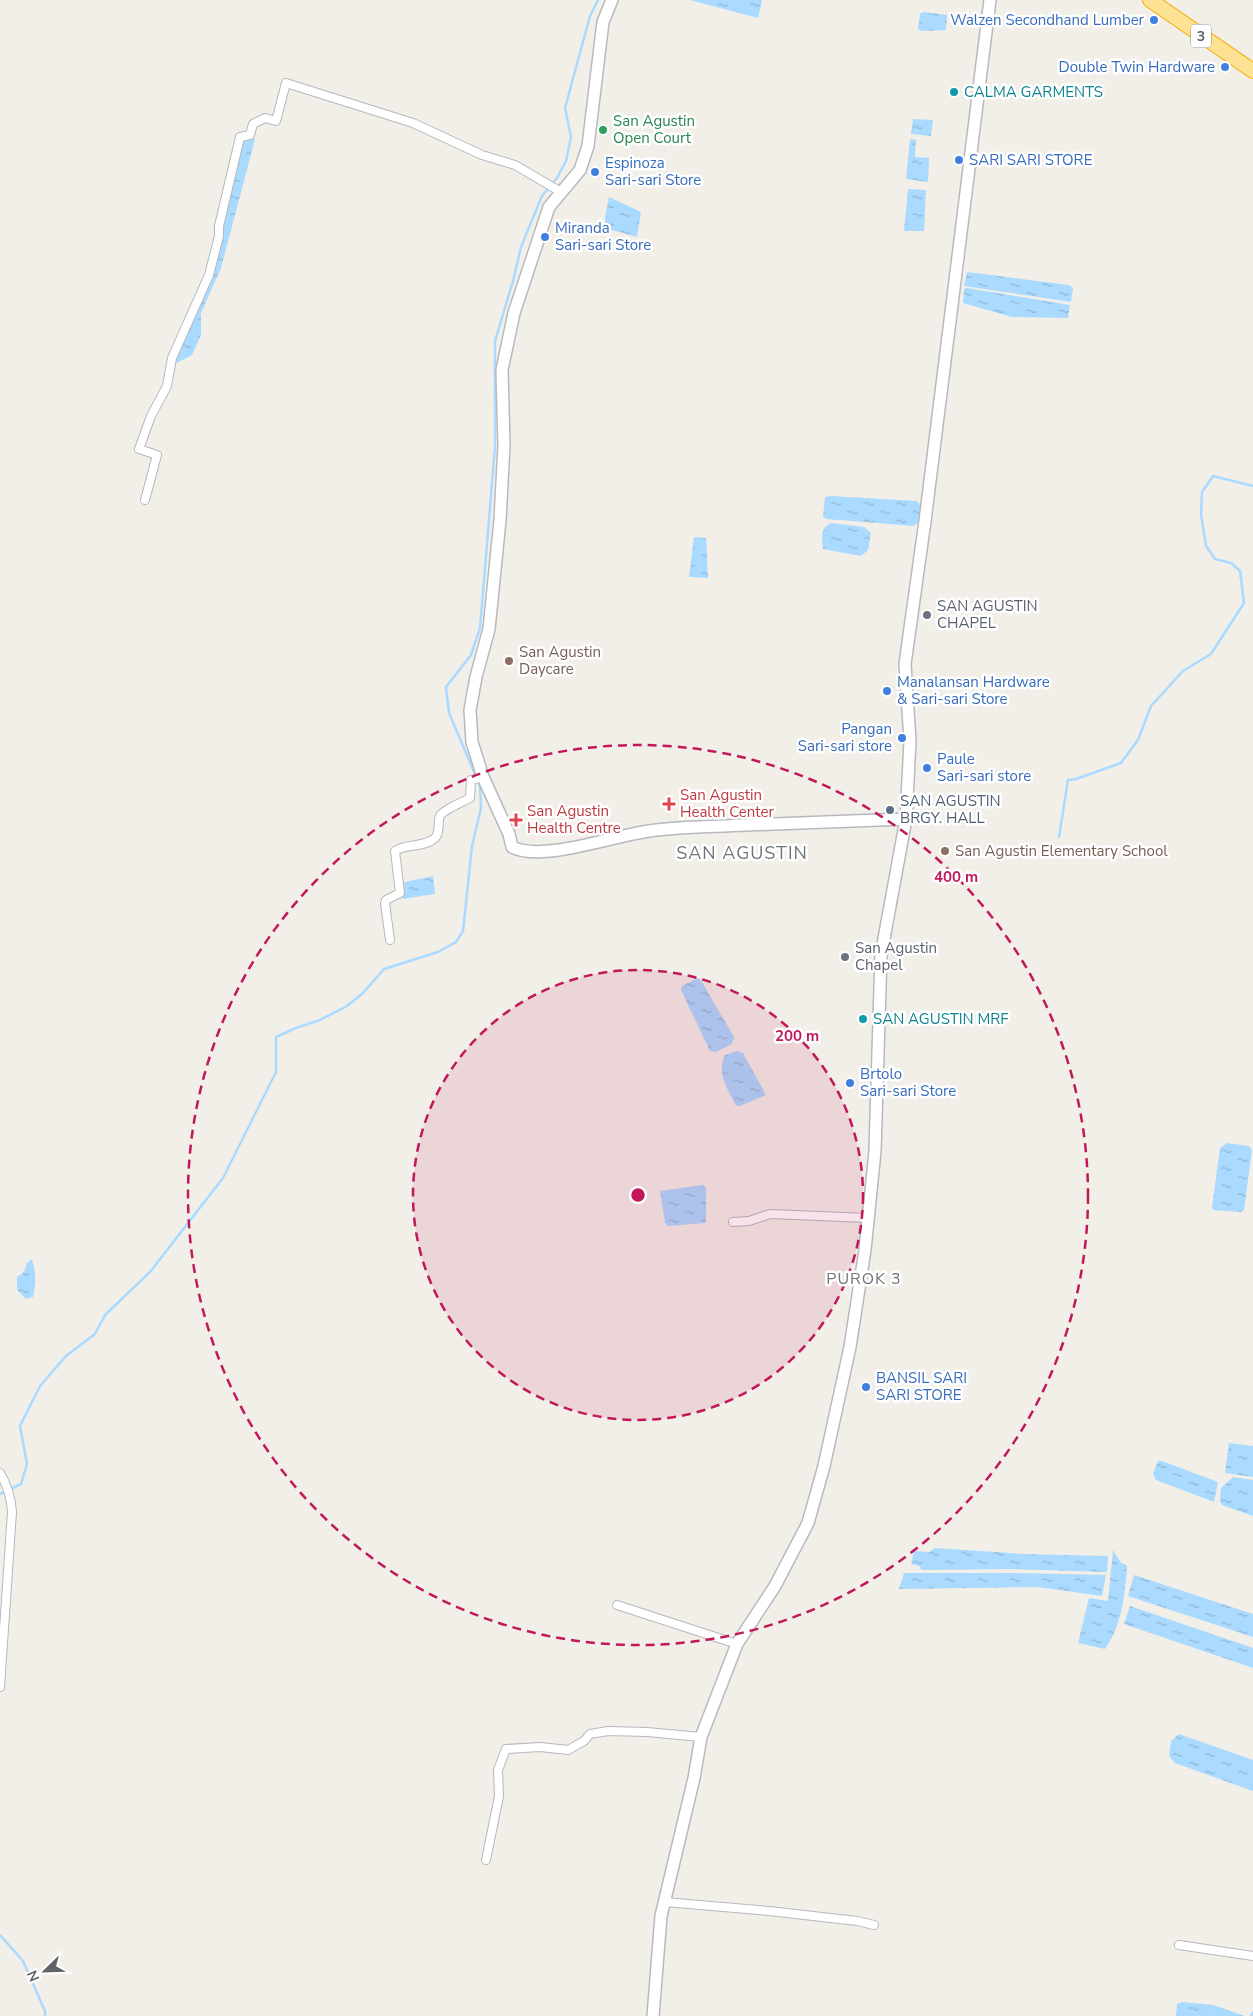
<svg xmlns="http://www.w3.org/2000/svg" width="1253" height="2016" font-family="'Nunito Sans',sans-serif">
  <defs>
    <pattern id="water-ripples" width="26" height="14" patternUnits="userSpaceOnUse" patternTransform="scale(1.25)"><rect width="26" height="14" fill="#aadaff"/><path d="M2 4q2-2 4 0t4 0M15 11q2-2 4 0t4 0" fill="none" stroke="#8eb4d2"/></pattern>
  </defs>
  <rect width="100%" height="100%" fill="#f1efe8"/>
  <g fill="url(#water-ripples)">
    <polygon points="690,0 762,0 758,18"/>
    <polygon points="923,12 947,15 946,30 921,31 918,29 920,14"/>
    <polygon points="913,119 933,120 931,136 911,134"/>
    <polygon points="250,137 255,139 221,268 201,313 201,335 192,355 173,365 211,275 242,139"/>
    <polygon points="910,139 916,140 915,157 929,158 928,182 906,179"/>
    <polygon points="908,189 926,190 924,231 904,231"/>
    <polygon points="609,197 641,212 637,237 605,228 605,217"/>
    <polygon points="967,272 1069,285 1073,288 1071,302 964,286"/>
    <polygon points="967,288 1070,305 1068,318 1012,317 963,303 964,289"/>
    <polygon points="832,496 917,501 920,505 918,522 914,526 827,519 823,517 825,497"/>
    <path d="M 831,523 L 864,527 L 871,533 L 868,550 L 861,556 L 823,549 C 822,538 820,528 831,523 Z"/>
    <polygon points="694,537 706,538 708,578 689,577"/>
    <polygon points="433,876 435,894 403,899 401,883"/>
    <polygon points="698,978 702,982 734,1037 732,1044 716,1052 710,1051 681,990 682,986"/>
    <path d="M 737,1051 L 743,1053 L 766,1095 L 740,1106 L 736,1106 C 728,1089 716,1074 725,1055 Z"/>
    <polygon points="1227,1143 1249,1146 1252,1150 1244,1210 1241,1212 1213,1210 1212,1207 1220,1148"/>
    <polygon points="702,1185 706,1187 706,1220 705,1223 668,1226 665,1223 660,1191"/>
    <path d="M 32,1259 C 36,1273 36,1283 33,1297 L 26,1299 L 17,1290 L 17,1277 L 24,1272 L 27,1263 Z"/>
    <polygon points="1229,1443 1253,1446 1253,1477 1225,1473"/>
    <polygon points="1158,1461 1162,1461 1218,1482 1214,1502 1156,1480 1153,1474"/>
    <polygon points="1233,1477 1253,1480 1253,1516 1222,1505 1220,1501 1221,1488"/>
    <polygon points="935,1548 1024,1554 1108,1556 1107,1572 1012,1569 921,1570 920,1566 911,1564 914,1551 929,1552"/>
    <path d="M 1113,1550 L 1121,1563 L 1127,1565 C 1125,1593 1122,1626 1105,1649 L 1078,1643 L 1089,1598 L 1108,1601 Z"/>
    <polygon points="904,1573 1012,1573 1106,1575 1102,1596 1038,1587 899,1589"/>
    <polygon points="1134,1575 1253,1614 1253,1637 1128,1596"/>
    <polygon points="1130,1606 1253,1648 1253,1668 1124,1624"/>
    <polygon points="1179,1734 1253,1760 1253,1791 1175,1763 1169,1756 1171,1741"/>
    <polygon points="1182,2002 1213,2005 1245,2016 1176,2016 1177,2004"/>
  </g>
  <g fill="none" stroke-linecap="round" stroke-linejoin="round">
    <g stroke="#aadaff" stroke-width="2.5">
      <polyline points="1059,837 1068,780 1076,779 1121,763 1138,740 1151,706 1183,671 1211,654 1244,603 1240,571 1231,563 1215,559 1206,546 1201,514 1202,492 1213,476 1253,486"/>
      <polyline points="0,1494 21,1484 27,1464 20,1426 40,1386 66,1356 95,1334 105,1315 150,1272 223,1178 276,1072 276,1037 296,1028 320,1020 347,1006 363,993 384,969 438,952 456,942 463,931 472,846 481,808 480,786 449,713 446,687 471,655 480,628 495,447 495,341 513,281 521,247 542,196 557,178 566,161 571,137 565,108 590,16 598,0"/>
      <polyline points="0,1935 23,1961 45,2011 45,2016"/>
      <polyline points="1251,2016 1253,2013"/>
    </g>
    <defs>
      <g id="street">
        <polyline points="145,500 157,455 139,449 151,416 167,386 172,358 209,275 219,236 219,226 240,137 250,135 253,124 265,118 276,121 286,83 413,123 482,155 515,165 561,192"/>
        <path d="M 390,940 L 385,903 L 386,900 L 400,893 L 395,851 C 406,843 424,848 435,838 C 441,832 437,822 440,816 C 443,810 463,802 470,798 L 471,780 L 483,777"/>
        <polyline points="733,1222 749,1221 770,1214 868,1218"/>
        <path d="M 0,1473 C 8,1486 11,1497 12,1512 L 0,1687"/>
        <polyline points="617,1605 737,1644"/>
        <polyline points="486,1860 499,1796 498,1770 506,1749 540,1747 568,1750 584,1741 590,1734 608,1731 647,1732 701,1737"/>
        <polyline points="665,1902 769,1911 857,1921 874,1925"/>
        <polyline points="1179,1945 1253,1956"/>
      </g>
      <g id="secondary">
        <path d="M 612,0 L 603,22 L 588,146 L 580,170 L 549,207 L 514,313 L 502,370 L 504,445 L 500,520 L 489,629 L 476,677 L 470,710 L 472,742 L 483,777 L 509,834 L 512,847 C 541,862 611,837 643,832 C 677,826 712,827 746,825 C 799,823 853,821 906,819"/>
        <polyline points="653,2016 661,1916 694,1778 701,1737 737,1644 775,1586 808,1523 824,1466 850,1347 865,1250 875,1151 881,955 906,819 910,741 905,664 925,521 990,0"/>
      </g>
      <polyline id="highway" points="1150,0 1253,71"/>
    </defs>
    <use href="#street" stroke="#b5b8bc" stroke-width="10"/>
    <use href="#secondary" stroke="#b6babf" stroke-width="14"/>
    <use href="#highway" stroke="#f9ab00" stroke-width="16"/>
    <use href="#street" stroke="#fff" stroke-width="8"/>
    <use href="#secondary" stroke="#fff" stroke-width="11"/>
    <use href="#highway" stroke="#fde293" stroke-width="14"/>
  </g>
  <circle cx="638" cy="1195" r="225" fill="#c2185b" fill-opacity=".12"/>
  <g fill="none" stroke="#c2185b" stroke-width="2.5" stroke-dasharray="9 6">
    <circle cx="638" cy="1195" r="225"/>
    <circle cx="638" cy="1195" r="450"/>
  </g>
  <g fill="#3f7fe0" stroke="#fff" stroke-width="2">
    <circle cx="1154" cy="20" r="5"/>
    <circle cx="1225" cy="67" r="5"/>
    <circle cx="959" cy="160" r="5"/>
    <circle cx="595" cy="172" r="5"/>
    <circle cx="545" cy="237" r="5"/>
    <circle cx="887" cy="691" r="5"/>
    <circle cx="902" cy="738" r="5"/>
    <circle cx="927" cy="768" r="5"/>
    <circle cx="850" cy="1083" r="5"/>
    <circle cx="866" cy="1387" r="5"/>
  </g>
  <g fill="#0f9aa8" stroke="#fff" stroke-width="2">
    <circle cx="954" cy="92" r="5"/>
    <circle cx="863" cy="1019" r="5"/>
  </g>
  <circle fill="#2e9e5b" stroke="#fff" stroke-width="2" cx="603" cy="130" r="5"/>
  <g fill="#6b7280" stroke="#fff" stroke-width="2">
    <circle cx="927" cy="615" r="5"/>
    <circle cx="845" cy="957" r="5"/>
  </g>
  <g fill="#8d6e63" stroke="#fff" stroke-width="2">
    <circle cx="509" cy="661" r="5"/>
    <circle cx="945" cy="851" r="5"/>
  </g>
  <g fill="#e0444e" stroke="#fff" stroke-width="2">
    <path d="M666.5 796.5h5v5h5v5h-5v5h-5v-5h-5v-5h5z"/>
    <path d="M513.5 812.5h5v5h5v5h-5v5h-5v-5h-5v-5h5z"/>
  </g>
  <circle fill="#5c6f8a" stroke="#fff" stroke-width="2" cx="890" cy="810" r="5"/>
  <g text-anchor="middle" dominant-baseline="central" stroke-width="5" stroke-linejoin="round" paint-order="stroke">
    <rect fill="#fff" stroke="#8f9295" stroke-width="1" x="1191" y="24.5" width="20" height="23" rx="4"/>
    <g font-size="14" font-weight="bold" fill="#5f6368">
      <text x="1201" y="36">3</text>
    </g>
    <g font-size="15" fill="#366cbe" stroke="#fff" text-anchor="start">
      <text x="1144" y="20" text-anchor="end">Walzen Secondhand Lumber</text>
      <text x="1215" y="67" text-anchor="end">Double Twin Hardware</text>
      <text x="969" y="160">SARI SARI STORE</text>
      <text x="605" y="163">Espinoza<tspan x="605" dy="17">Sari-sari Store</tspan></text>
      <text x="555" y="228">Miranda<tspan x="555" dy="17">Sari-sari Store</tspan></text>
      <text x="897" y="682">Manalansan Hardware<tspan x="897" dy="17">&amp; Sari-sari Store</tspan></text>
      <text x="892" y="729" text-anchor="end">Pangan<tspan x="892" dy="17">Sari-sari store</tspan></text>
      <text x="937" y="759">Paule<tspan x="937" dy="17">Sari-sari store</tspan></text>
      <text x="860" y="1074">Brtolo<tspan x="860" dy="17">Sari-sari Store</tspan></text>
      <text x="876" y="1378">BANSIL SARI<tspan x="876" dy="17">SARI STORE</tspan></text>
    </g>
    <g font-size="15" fill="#0d838f" stroke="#fff" text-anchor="start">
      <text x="964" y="92">CALMA GARMENTS</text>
      <text x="873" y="1019">SAN AGUSTIN MRF</text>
    </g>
    <g font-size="15" fill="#27864d" stroke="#fff" text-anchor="start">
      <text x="613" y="121">San Agustin<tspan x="613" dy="17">Open Court</tspan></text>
    </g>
    <g font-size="15" fill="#5b616d" stroke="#fff" text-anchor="start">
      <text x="937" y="606">SAN AGUSTIN<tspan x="937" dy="17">CHAPEL</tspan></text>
      <text x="855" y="948">San Agustin<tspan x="855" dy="17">Chapel</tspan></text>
    </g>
    <g font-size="15" fill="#785e54" stroke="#fff" text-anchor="start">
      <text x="519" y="652">San Agustin<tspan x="519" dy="17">Daycare</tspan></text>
      <text x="955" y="851">San Agustin Elementary School</text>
    </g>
    <g font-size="15" fill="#be3a42" stroke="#fff" text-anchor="start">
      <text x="680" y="795">San Agustin<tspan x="680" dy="17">Health Center</tspan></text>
      <text x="527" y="811">San Agustin<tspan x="527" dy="17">Health Centre</tspan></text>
    </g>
    <g font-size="15" fill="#4e5e75" stroke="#fff" text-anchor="start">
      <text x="900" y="801">SAN AGUSTIN<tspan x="900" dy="17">BRGY. HALL</tspan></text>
    </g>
    <g font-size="16" letter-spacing="1" fill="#70757a" stroke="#fff">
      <text x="864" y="1279">PUROK 3</text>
    </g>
    <g font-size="18" letter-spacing="1" fill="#70757a" stroke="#fff">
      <text x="742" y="853">SAN AGUSTIN</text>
    </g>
  </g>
  <circle cx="638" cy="1195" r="8" fill="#c2185b" stroke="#fff" stroke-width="2.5"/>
  <g font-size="15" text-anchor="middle" font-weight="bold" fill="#c2185b" stroke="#fff" stroke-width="5" stroke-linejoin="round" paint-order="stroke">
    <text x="956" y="882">400 m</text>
    <text x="797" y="1041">200 m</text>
  </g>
  <g transform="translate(45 1971) rotate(247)" stroke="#ffffff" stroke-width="4" paint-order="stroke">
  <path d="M0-4L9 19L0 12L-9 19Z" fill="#5f6368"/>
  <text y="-8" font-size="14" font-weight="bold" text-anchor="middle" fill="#5f6368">N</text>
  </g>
</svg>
